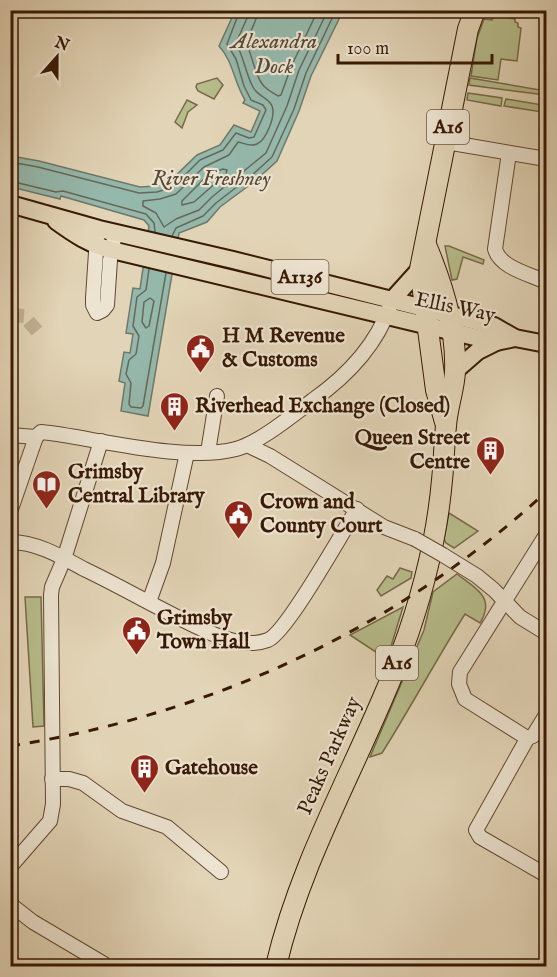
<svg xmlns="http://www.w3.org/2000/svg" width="557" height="977" font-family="'IM FELL English',serif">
  <rect width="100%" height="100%" fill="#e2d4b6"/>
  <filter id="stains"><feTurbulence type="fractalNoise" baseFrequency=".00333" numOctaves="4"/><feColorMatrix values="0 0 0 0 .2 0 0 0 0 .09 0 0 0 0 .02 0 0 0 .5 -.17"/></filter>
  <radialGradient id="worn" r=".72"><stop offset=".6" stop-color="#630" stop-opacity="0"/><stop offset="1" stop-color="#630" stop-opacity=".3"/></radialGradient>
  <g fill="#b7bc8b" stroke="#786a48" stroke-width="1.5">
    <polygon points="493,15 515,19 515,22 518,23 518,27 521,28 517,61 501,59 498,80 471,76 477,38 484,19 492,20"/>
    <polygon points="217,78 223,85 214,99 198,91 196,87 197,84"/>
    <polygon points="470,78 546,91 545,95 469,85"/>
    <polygon points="468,93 502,98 501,106 467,100"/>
    <polygon points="506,99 543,105 542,112 504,106"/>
    <polygon points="187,100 197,105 188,112 182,128 175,122"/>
    <polygon points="445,246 449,246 484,260 483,264 463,257 457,279 452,280"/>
    <polygon points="449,513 478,531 454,548 446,543 444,539"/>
    <polygon points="400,568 412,572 411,578 381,596 377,590 387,576 393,579"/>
    <path d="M 457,574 C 475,588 496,597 480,623 L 465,614 C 436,660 411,707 382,753 L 370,757 L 424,630 L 433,592 Z"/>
    <polygon points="25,597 41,597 44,726 33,727"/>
    <polygon points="403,607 388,656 385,658 350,635"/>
  </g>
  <path fill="#95b8ac" stroke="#707869" stroke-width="1.5" d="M 235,11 L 343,11 L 311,76 L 299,111 L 277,161 L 255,181 L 220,207 L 207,222 L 179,233 L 148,416 L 121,411 L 125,383 L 119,381 L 124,352 L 130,353 L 133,334 L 126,333 L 133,288 L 140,289 L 149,226 L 144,220 L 61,196 L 60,199 L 11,187 L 11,156 L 39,161 L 140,187 L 156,186 L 169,182 L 197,155 L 220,145 L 234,125 L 251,132 L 260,111 L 243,103 L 245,100 C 234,82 233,61 219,46 Z"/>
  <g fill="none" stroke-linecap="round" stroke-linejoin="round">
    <g stroke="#666858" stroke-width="1.5">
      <path d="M 248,10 L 247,18 L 236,43 C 243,56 245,69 251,83 C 256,97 269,97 272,106 C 276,116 266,140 257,144 C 250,147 244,143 238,142 L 229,155 L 204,167 L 176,194 L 160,199 L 143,201 L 143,206 L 156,213 L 164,227 L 176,219 L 199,210 L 212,197 L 266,153 L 287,106 L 299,70 L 328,10"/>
      <path d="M 257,10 L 256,19 L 246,43 C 252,54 256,81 266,88 C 269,91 275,94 278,96 L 281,95 L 291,67 L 318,10"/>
      <polyline points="10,162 38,167 139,193 157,192 173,187 200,160 223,150 236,133 249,138 254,137 266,110 263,105 251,100 244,86 236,59 227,44 240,10"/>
      <polygon points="223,169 227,170 226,174 194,202 182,205 182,201 209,174"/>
      <polyline points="10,181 56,192 63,191 146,214 154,223 155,232"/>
      <polyline points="172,236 176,228 203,216 216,203 251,176 272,157 294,109 306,73 336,10"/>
      <polyline points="149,269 146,290 137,297 133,326 139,336 136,354 129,360 126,374 131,383 129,404 131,407 141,408 143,406 166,273"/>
      <polygon points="150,298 154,301 149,326 146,328 142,322 144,302"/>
    </g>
    <polyline stroke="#c0af93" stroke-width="14" stroke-dasharray="14 7" stroke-linecap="butt" points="10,315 24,316 37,331"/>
    <defs>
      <g id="minor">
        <polyline points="446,142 546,159"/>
        <path d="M 509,153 L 495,249 C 500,268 530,274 546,282"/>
        <polyline points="97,237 93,298 93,305 97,313 103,310 107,305 110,260 115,233"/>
        <path d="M 10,435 L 36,437 L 41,432 L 50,433 C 102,440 187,462 236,449 C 259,443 293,415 313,400 C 347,376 376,346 390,306"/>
        <polyline points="247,445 270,456 384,527 415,539"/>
        <polyline points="208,452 217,396"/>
        <polyline points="10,512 36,437"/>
        <polyline points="546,535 460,672 459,684 465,699 527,738 533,736 546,715"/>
        <path d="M 10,542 C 37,542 62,557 84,569 C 128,590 169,615 213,634 C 231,641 249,647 268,640 C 287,632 342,533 357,509"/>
        <polyline points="443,555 477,576 494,590 520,617 546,633"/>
        <polyline points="149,602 163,563 187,453"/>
        <polyline points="527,739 476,830 480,837 546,875"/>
        <polyline points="52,779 69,779 83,783 122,811 167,827 221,872"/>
        <polyline points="10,867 50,821 53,804 51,595 52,587 64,559 101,441"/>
        <polyline points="10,904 33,922 104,964"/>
      </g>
      <g id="major">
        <polyline points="10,204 99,229 233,260 479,322 494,326 515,338 546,344"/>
        <path d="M 56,221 C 74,234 90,245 112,250 L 483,339 L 496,342 L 515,338"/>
        <polyline points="392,300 420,269"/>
        <polyline points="455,371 478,351 496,342"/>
      </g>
      <g id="highway">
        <polyline points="445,422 436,390 420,269 468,29 475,10"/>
        <path d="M 276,966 C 302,855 362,757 402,651 C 422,597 437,537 442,480 C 444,462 444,444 446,426 C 447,408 454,390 455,372 C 457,330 442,283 426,245"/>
      </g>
    </defs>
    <use href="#minor" stroke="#624831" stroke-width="16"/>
    <use href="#major" stroke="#381905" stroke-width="20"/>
    <use href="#highway" stroke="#381905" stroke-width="22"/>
    <use href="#minor" stroke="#ece3d0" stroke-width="14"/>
    <use href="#major" stroke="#e2d4b6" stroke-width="16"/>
    <use href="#highway" stroke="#e2d4b6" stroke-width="20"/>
    <path stroke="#381905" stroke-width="3" stroke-dasharray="10 10" stroke-linecap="butt" d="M 10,746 C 210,715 397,629 546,492"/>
    <defs>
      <polyline id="minor-bridge" points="415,539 443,555"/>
    </defs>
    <use href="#minor-bridge" stroke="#624831" stroke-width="16" stroke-linecap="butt"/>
    <use href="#minor-bridge" stroke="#ece3d0" stroke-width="14"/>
  </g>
  <defs>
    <symbol id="civic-pin" viewBox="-11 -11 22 30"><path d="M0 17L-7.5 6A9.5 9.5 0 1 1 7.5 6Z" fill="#8f2418" stroke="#ece3d0"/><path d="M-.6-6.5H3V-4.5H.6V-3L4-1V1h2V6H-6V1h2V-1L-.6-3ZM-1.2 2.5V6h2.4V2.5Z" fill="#fff"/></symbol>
    <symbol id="building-pin" viewBox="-11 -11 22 30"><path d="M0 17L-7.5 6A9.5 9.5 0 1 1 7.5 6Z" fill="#8f2418" stroke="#ece3d0"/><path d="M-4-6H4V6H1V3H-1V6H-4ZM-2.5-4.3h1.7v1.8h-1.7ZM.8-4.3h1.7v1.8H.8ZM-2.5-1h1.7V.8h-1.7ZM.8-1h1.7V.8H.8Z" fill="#fff"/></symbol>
    <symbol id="library-pin" viewBox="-11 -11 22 30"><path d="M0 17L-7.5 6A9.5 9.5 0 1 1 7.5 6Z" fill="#8f2418" stroke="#ece3d0"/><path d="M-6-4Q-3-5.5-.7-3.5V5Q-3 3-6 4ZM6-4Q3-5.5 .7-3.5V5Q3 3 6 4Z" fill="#fff"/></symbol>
  </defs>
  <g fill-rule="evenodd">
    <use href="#civic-pin" x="184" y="332" width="33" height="45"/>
    <use href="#building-pin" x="158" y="390" width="33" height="45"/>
    <use href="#building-pin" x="474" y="434" width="33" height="45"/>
    <use href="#library-pin" x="30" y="468" width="33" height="45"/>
    <use href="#civic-pin" x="222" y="498" width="33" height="45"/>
    <use href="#civic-pin" x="120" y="614" width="33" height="45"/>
    <use href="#building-pin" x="128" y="752" width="33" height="45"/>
  </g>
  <g text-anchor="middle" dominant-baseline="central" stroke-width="4.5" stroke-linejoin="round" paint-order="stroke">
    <g fill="#ece3d0" stroke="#6e5642" stroke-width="1.5">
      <rect x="427" y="110" width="42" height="34" rx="4.5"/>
      <rect x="271.5" y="260" width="57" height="34" rx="4.5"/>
      <rect x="376" y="646" width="42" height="34" rx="4.5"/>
    </g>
    <g font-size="20" font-weight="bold" fill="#381905">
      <text x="448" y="127">A16</text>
      <text x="300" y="277">A1136</text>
      <text x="397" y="663">A16</text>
    </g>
    <g font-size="21" fill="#381905" stroke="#ece3d0">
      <text transform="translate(455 308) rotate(12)">Ellis Way</text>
      <text transform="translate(330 756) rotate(-66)">Peaks Parkway</text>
    </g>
    <g font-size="21" font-weight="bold" fill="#381905" stroke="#ece3d0" text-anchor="start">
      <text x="222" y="336">H M Revenue<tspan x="222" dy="24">&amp; Customs</tspan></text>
      <text x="195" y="406">Riverhead Exchange (Closed)</text>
      <text x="470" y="438" text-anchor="end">Queen Street<tspan x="470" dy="24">Centre</tspan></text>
      <text x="68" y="472">Grimsby<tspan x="68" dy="24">Central Library</tspan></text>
      <text x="260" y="502">Crown and<tspan x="260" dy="24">County Court</tspan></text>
      <text x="157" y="618">Grimsby<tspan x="157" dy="24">Town Hall</tspan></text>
      <text x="165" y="768">Gatehouse</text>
    </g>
    <g font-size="22" font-style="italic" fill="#544937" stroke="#ece3d0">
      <text x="274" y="42">Alexandra<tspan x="274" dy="25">Dock</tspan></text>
      <text x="211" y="179">River Freshney</text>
    </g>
  </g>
  <rect width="557" height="977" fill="none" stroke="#e2d4b6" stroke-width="36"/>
  <rect x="12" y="12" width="533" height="953" fill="none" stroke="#381905" stroke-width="3"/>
  <rect x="18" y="18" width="521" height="941" fill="none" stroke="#381905" stroke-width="1.5"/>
  <g transform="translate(57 57) rotate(21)" stroke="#ece3d0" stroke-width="4.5" paint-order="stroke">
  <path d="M0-4.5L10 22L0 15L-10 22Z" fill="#381905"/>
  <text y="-9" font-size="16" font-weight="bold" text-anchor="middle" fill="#381905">N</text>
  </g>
  <path d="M338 54v9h154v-9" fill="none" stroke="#381905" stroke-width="3"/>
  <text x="347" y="54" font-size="18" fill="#381905" stroke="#ece3d0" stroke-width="4.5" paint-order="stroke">100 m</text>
  <rect width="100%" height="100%" filter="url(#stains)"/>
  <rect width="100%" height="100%" fill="url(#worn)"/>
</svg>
